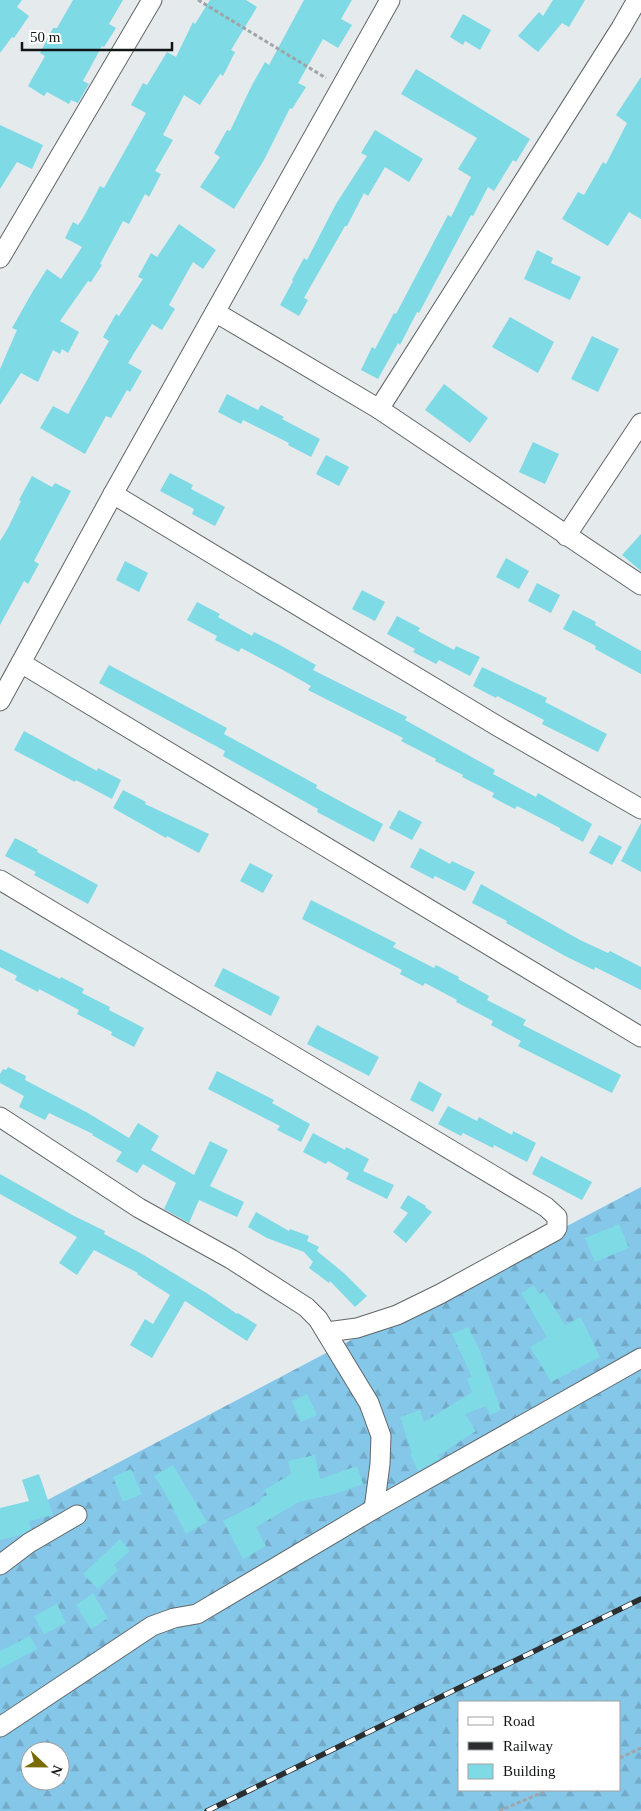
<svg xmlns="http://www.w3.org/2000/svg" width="641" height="1811" font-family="'Times New Roman',serif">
  <defs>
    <pattern id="forest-firs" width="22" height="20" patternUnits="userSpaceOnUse" patternTransform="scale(1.25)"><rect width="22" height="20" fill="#85c7e9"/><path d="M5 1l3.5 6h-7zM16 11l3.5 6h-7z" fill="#72aac7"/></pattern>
  </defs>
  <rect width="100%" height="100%" fill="#e5eaed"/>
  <path fill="url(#forest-firs)" fill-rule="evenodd" d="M 641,1187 L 641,1811 L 0,1811 L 0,1525 ZM 460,1702 L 620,1702 L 620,1790 L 460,1790 ZM 30,1751 L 60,1751 L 60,1781 L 30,1781 Z"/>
  <g fill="#7edae5">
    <polygon points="0,0 22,0 17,7 29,16 14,38 12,37 0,53"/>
    <polygon points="73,0 123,0 109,24 116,28 104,47 102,46 83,81 89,84 78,103 71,100 69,104 47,92 44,96 28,86 45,56 40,53 53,28 57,28"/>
    <polygon points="210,0 246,0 257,7 231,50 235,52 223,76 220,74 200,105 184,95 163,135 173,140 155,171 161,174 149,197 145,194 129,224 123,221 100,264 102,265 91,282 88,281 60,321 79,332 68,353 62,349 60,354 53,350 38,382 21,373 0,405 0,369 17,330 12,328 33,291 47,269 61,279 82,247 65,238 73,222 78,225 83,218 100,186 104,188 146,113 131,105 143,83 147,85 167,52 176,57 193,22 195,24"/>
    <polygon points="304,0 352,0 341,19 352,25 338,48 323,39 298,83 306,87 292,109 290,108 264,160 234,209 200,187 220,157 214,153 227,130 230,131 252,85 265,62 269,65"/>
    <polygon points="553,0 585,0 569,27 562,23 538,52 518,36 539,12 543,16"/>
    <polygon points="463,14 491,30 480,50 465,41 463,45 450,37"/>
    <polygon points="416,69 530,139 516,162 513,160 494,191 488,187 473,216 471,215 419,313 417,312 400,345 398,343 378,379 361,370 372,347 375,349 394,313 396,314 448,215 451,217 471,177 458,169 477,138 401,94"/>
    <polygon points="641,77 641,219 629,212 608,246 562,219 578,192 584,195 603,162 606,164 627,123 616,115"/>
    <polygon points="0,125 43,145 32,169 17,162 0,189"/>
    <polygon points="375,130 423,159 409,182 385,167 368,196 364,193 347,226 345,226 304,298 308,300 299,316 280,305 293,281 292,280 304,258 307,260 336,204 367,156 361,153"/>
    <polygon points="179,224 216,250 203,269 193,262 169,305 175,309 162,330 152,324 128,363 142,371 130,392 127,390 111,418 106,416 85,454 40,428 53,406 68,414 109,341 103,337 116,314 119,316 143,279 138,277 151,253 157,257"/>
    <polygon points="537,250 553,258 551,263 581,277 570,300 524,279"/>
    <polygon points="510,317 554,342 538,373 492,347"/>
    <polygon points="592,336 619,349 598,392 571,379"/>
    <polygon points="444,384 488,418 470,443 425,410"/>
    <polygon points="227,394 258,410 261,405 284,417 282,419 320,439 311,457 288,445 289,443 243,420 241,424 218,412"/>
    <polygon points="533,442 559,454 545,484 519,472"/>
    <polygon points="326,455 349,467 339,486 316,474"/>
    <polygon points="170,473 193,485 191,489 225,507 215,526 192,514 194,509 160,491"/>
    <polygon points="32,476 52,487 55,483 71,491 34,561 39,564 28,584 24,581 0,625 0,541 8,528 21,501 19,500"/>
    <polygon points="641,534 641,571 622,555"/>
    <polygon points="506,558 529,571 519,589 496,577"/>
    <polygon points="125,561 148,573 139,592 116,580"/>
    <polygon points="537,583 560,595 551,613 528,601"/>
    <polygon points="362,590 385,602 375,621 352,609"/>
    <polygon points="197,602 220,614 218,617 252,636 254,632 278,644 316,665 313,670 407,717 405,720 495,770 493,774 536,797 538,793 592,824 583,842 560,830 560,828 517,806 515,809 492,797 494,793 462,777 463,775 435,761 436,759 401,741 403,738 308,690 311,686 283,670 241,648 239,652 215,640 217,636 187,620"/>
    <polygon points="573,610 596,622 595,625 641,651 641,674 595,649 596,646 563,629"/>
    <polygon points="397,616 420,628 418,631 454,650 456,646 480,657 470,676 439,660 436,664 413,652 415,649 387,634"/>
    <polygon points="109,665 227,728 224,734 317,785 316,788 349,806 383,824 374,842 317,812 318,809 223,756 225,751 99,683"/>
    <polygon points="482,667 547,698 545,702 607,734 598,752 542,724 544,720 497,696 496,698 473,686"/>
    <polygon points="24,731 97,771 98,768 121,780 112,799 76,780 75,782 14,750"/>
    <polygon points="123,790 146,802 145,804 209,834 199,853 167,836 166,838 113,808"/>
    <polygon points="399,810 422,822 412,840 389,828"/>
    <polygon points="641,823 641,872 621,861"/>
    <polygon points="599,835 622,847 612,865 589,853"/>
    <polygon points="15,838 38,850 37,852 98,885 88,904 34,875 36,872 5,856"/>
    <polygon points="420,848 450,864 452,861 475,872 465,891 435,876 433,879 410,867"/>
    <polygon points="250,863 273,875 263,893 240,881"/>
    <polygon points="481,884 580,940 608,953 610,951 641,967 641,990 595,967 594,970 565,956 506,923 507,921 472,903"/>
    <polygon points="311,900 396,943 393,947 434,968 436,965 459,977 458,979 489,996 487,1000 526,1020 523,1025 621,1075 612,1093 518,1046 521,1041 491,1025 493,1021 456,1002 457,1000 425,983 423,986 400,974 402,970 302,919"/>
    <polygon points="0,949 60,979 61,977 84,989 82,993 110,1007 109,1010 144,1028 134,1047 111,1035 112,1032 77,1014 79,1010 39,989 38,992 15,980 17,976 0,967"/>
    <polygon points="223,968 280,997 271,1016 214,986"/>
    <polygon points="317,1025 379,1057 369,1076 307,1044"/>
    <polygon points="8,1067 26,1076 25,1080 88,1113 129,1138 138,1123 159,1136 151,1150 194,1175 210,1141 228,1150 210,1186 244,1202 237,1217 199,1200 189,1223 164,1209 176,1183 143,1164 137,1173 116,1161 122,1152 92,1135 93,1134 49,1113 45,1120 19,1107 24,1096 0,1083 0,1074 3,1069 6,1070"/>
    <polygon points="217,1071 274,1100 272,1103 310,1124 301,1142 277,1130 280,1126 208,1089"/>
    <polygon points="419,1081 442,1094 433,1112 410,1100"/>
    <polygon points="448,1106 477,1121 479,1117 512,1135 513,1131 536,1143 527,1162 494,1145 493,1148 463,1133 461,1136 438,1124"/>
    <polygon points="313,1133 345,1150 346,1147 369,1159 363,1171 394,1185 387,1199 346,1179 349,1173 328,1161 326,1164 303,1152"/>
    <polygon points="541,1156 592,1182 582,1200 532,1174"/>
    <polygon points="0,1174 74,1216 105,1231 104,1234 142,1254 208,1294 237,1314 238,1313 257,1325 247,1341 185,1301 152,1358 130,1345 145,1319 153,1324 170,1295 137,1274 138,1273 94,1250 77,1275 59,1263 77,1237 0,1194"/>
    <polygon points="408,1195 426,1206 425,1207 432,1212 406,1243 393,1232 408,1213 400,1208"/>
    <polygon points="256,1212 289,1231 290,1229 309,1236 307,1241 319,1247 317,1251 345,1274 367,1296 355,1307 330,1281 329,1283 309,1268 313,1262 304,1252 267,1238 248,1227"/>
    <polygon points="619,1224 629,1248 595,1262 585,1238"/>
    <polygon points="534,1285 539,1294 544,1291 565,1325 581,1317 600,1357 551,1382 530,1347 547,1337 521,1293"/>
    <polygon points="468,1327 480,1351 501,1410 490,1415 486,1406 465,1414 476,1431 438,1456 440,1459 418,1471 410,1454 412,1453 400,1417 420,1410 424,1422 472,1392 467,1379 472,1377 452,1334"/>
    <polygon points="307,1394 317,1415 301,1422 292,1401"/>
    <polygon points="315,1455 320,1479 357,1466 363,1484 335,1494 299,1502 256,1527 266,1546 243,1559 223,1521 261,1501 260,1499 267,1495 264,1490 291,1474 288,1461"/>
    <polygon points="173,1465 207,1522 186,1534 165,1493 154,1476"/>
    <polygon points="131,1469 142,1494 123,1502 113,1477"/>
    <polygon points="39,1474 53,1515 29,1521 31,1529 21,1535 0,1540 0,1508 29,1501 22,1480"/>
    <polygon points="120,1539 130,1551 114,1565 118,1570 98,1589 83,1574"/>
    <polygon points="93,1593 108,1618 91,1629 76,1605"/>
    <polygon points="57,1604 66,1623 44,1634 34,1616"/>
    <polygon points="30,1636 37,1649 0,1669 0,1651"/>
  </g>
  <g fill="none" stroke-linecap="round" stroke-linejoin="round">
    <defs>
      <g id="street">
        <polyline points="0,258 152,0"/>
        <polyline points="215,312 379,409 641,585"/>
        <polyline points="379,409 621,28 637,0"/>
        <polyline points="113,494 499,727 641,809"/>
        <polyline points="566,536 641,423"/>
        <polyline points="21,663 641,1037"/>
        <polyline points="0,701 113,494 390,0"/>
        <polyline points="0,880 546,1207 557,1217 557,1228 555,1231 440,1294 397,1315 357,1328 327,1332"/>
        <polyline points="0,1117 139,1208 231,1259 306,1307 318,1319 369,1403 381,1436 380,1464 374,1509"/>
        <polyline points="0,1565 29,1543 77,1515"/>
        <polyline points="0,1727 152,1626 174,1618 197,1614 374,1509 641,1358"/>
      </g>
    </defs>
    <use href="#street" stroke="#616668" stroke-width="21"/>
    <g stroke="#a0a4a6" stroke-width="3" stroke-dasharray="4 2.5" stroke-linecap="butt">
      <polyline points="198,0 326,78"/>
      <polyline points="620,1758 641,1748"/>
      <polyline points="499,1811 548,1790"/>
    </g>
    <use href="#street" stroke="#fff" stroke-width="19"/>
    <defs>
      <polyline id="rail" points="207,1811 641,1599"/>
    </defs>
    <use href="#rail" stroke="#2b2e2f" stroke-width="5.5"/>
    <use href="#rail" stroke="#fff" stroke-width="4" stroke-dasharray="11" stroke-linecap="butt"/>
  </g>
  <rect x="458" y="1701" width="162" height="90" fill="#ffffff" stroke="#a0a1a1"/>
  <rect x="468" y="1717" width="25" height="8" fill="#ffffff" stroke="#a0a1a1"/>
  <text x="503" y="1726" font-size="15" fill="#121415">Road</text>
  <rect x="468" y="1742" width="25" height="8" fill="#2b2e2f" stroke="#a0a1a1"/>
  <text x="503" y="1751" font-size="15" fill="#121415">Railway</text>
  <rect x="468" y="1764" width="25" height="15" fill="#7edae5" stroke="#a0a1a1"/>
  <text x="503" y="1776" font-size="15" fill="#121415">Building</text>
  <g transform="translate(45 1766) rotate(112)"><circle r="24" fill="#ffffff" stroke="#a0a1a1"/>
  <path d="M0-4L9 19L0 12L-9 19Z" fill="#796b03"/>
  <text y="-8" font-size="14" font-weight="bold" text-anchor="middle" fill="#121415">N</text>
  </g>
  <path d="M22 42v8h150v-8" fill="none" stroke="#121415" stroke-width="2.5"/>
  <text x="30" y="42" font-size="15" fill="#121415" stroke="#ffffff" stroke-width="4" paint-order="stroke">50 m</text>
</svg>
